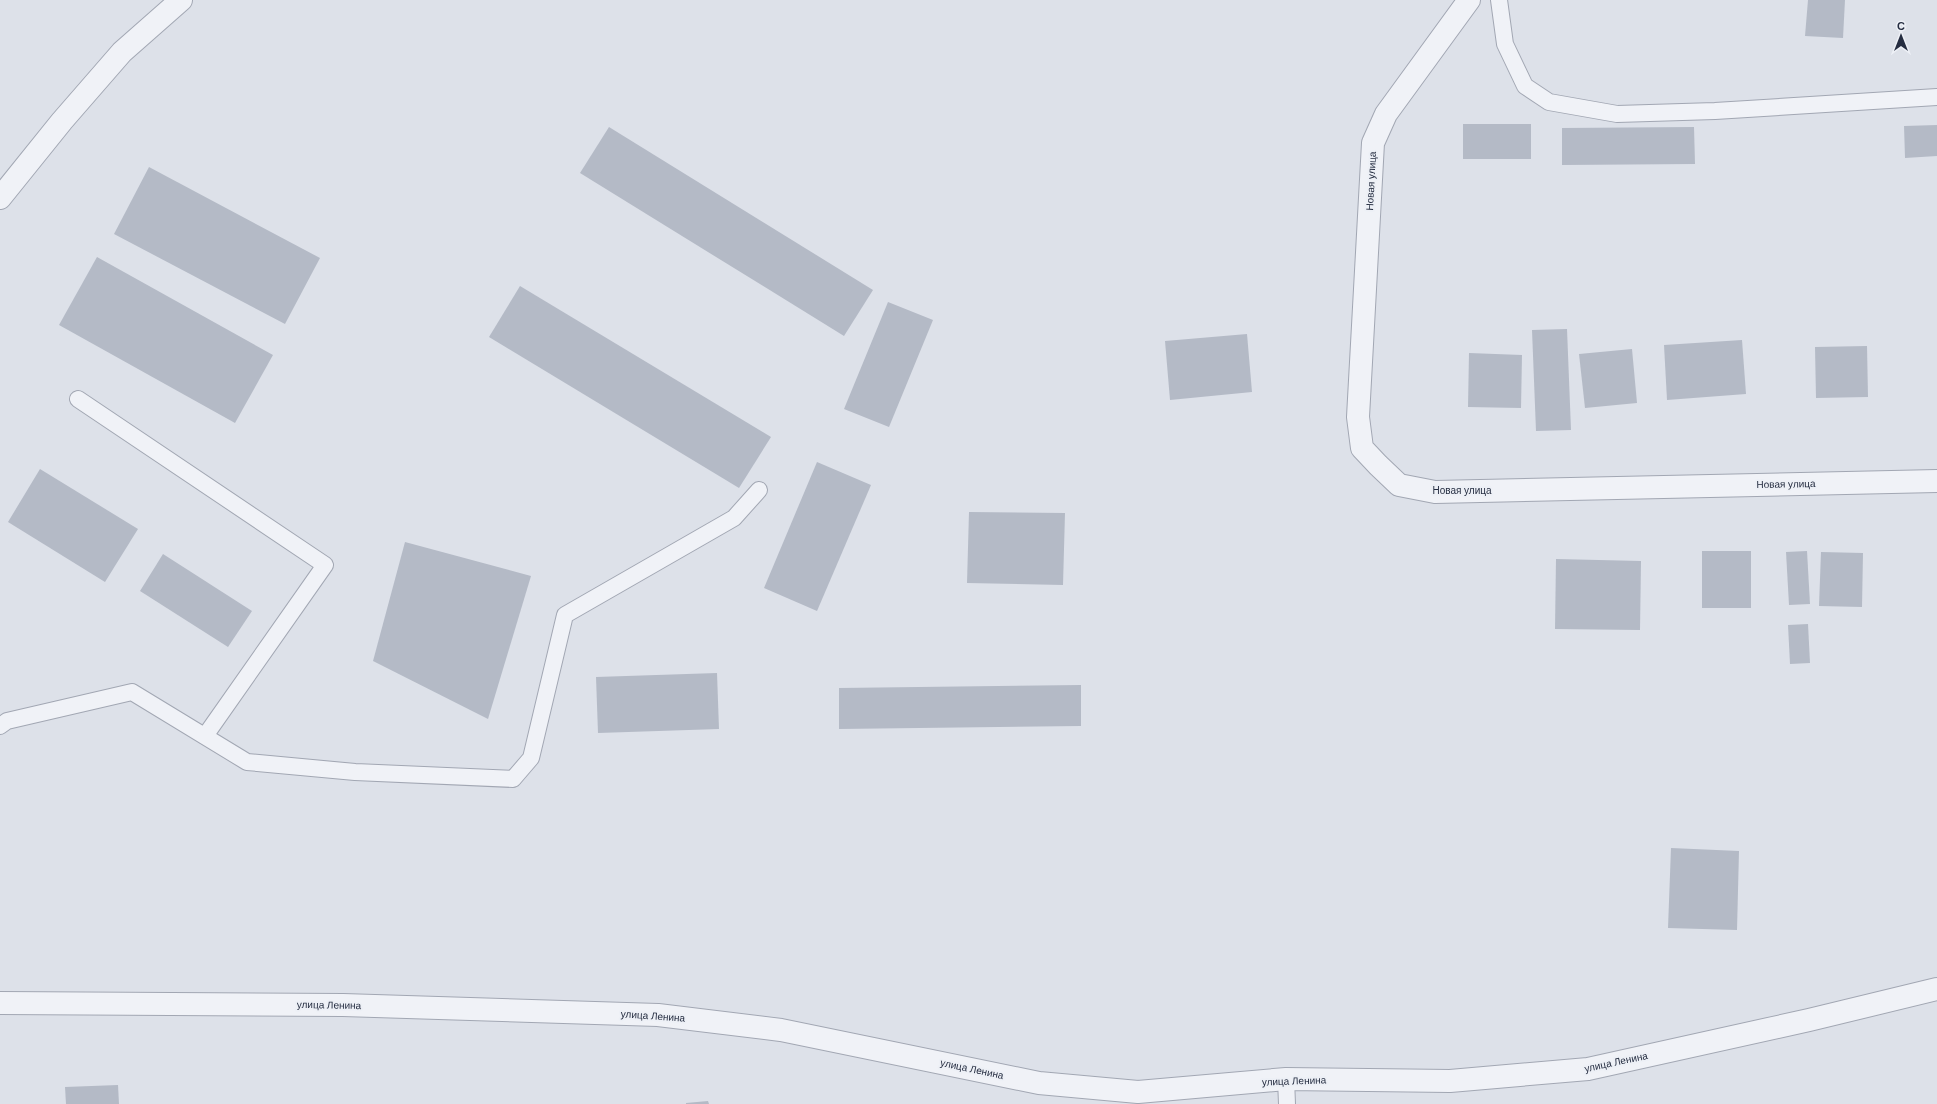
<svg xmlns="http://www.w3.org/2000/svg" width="1937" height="1104" font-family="'DM Sans',sans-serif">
  <rect width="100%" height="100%" fill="#dde1e9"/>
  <g fill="#b4bac6">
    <polygon points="1808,0 1845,0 1843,38 1805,36"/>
    <rect x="1463" y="124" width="68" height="35"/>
    <polygon points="1937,125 1937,156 1905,158 1904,126"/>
    <polygon points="609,127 873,290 844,336 580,173"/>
    <polygon points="1694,127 1695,164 1562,165 1562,128"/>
    <polygon points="149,167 320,258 285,324 114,234"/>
    <polygon points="97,257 273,355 235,423 59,325"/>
    <polygon points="520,286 771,437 739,488 489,337"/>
    <polygon points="888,302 933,320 889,427 844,409"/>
    <polygon points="1567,329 1571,430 1536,431 1532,330"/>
    <polygon points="1247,334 1252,392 1170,400 1165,341"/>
    <polygon points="1742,340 1746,394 1667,400 1664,345"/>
    <polygon points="1867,346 1868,397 1816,398 1815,347"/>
    <polygon points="1632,349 1637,403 1585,408 1579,354"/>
    <polygon points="1469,353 1522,355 1521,408 1468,407"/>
    <polygon points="817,462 871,485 817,611 764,588"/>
    <polygon points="40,469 138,529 105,582 8,522"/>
    <polygon points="969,512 1065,513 1063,585 967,583"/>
    <polygon points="405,542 531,576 488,719 373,661"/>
    <rect x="1702" y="551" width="49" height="57"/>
    <polygon points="1807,551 1810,604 1789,605 1786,552"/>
    <polygon points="1821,552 1863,553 1862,607 1819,606"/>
    <polygon points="163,554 252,611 228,647 140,591"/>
    <polygon points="1556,559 1641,561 1640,630 1555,629"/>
    <polygon points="1808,624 1810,663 1790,664 1788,625"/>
    <polygon points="717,673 719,729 598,733 596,677"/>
    <polygon points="1081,685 1081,726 839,729 839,688"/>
    <polygon points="1671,848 1739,851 1737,930 1668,928"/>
    <polygon points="118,1085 119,1104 66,1104 65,1087"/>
    <polygon points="708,1101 709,1104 686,1104 686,1103"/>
  </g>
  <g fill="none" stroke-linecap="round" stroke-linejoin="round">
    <defs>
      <g id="service">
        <polyline points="1499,0 1505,44 1525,86 1549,102 1617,114 1715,111 1937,97"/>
        <polyline points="78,399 325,565 205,736"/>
        <polyline points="0,726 7,721 132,692 247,762 355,772 513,779 531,758 565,615 734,518 759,490"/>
        <polyline points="1286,1079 1287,1104"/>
      </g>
      <g id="minor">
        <polyline points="1469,0 1386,114 1373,143 1358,417 1362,448 1378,465 1399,485 1435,492 1937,481"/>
        <polyline points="0,198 62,121 122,52 181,0"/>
        <polyline points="0,1003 343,1005 658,1015 781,1030 1039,1083 1138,1092 1286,1079 1450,1081 1588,1069 1809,1020 1937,989"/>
      </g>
    </defs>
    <use href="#service" stroke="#a2a7b3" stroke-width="18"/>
    <use href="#minor" stroke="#a2a7b3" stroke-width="24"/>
    <use href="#service" stroke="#f0f2f7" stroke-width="16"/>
    <use href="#minor" stroke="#f0f2f7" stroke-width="22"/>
  </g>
  <g text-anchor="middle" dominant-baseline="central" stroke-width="4" stroke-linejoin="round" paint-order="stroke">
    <g font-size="10" fill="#252d41" stroke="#edf0f6">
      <text transform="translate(1371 181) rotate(-87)">Новая улица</text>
      <text transform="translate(1786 484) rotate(-1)">Новая улица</text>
      <text x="1462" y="490">Новая улица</text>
      <text transform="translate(329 1005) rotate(1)">улица Ленина</text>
      <text transform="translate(653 1016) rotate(4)">улица Ленина</text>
      <text transform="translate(1616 1062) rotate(-12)">улица Ленина</text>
      <text transform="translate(972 1069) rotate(12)">улица Ленина</text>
      <text transform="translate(1294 1081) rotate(-2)">улица Ленина</text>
    </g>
  </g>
  <g transform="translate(1901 36)" stroke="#edf0f6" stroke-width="3" paint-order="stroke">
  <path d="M0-3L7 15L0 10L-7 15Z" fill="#252d41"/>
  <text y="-6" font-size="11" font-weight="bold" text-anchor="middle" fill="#252d41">С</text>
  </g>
</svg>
